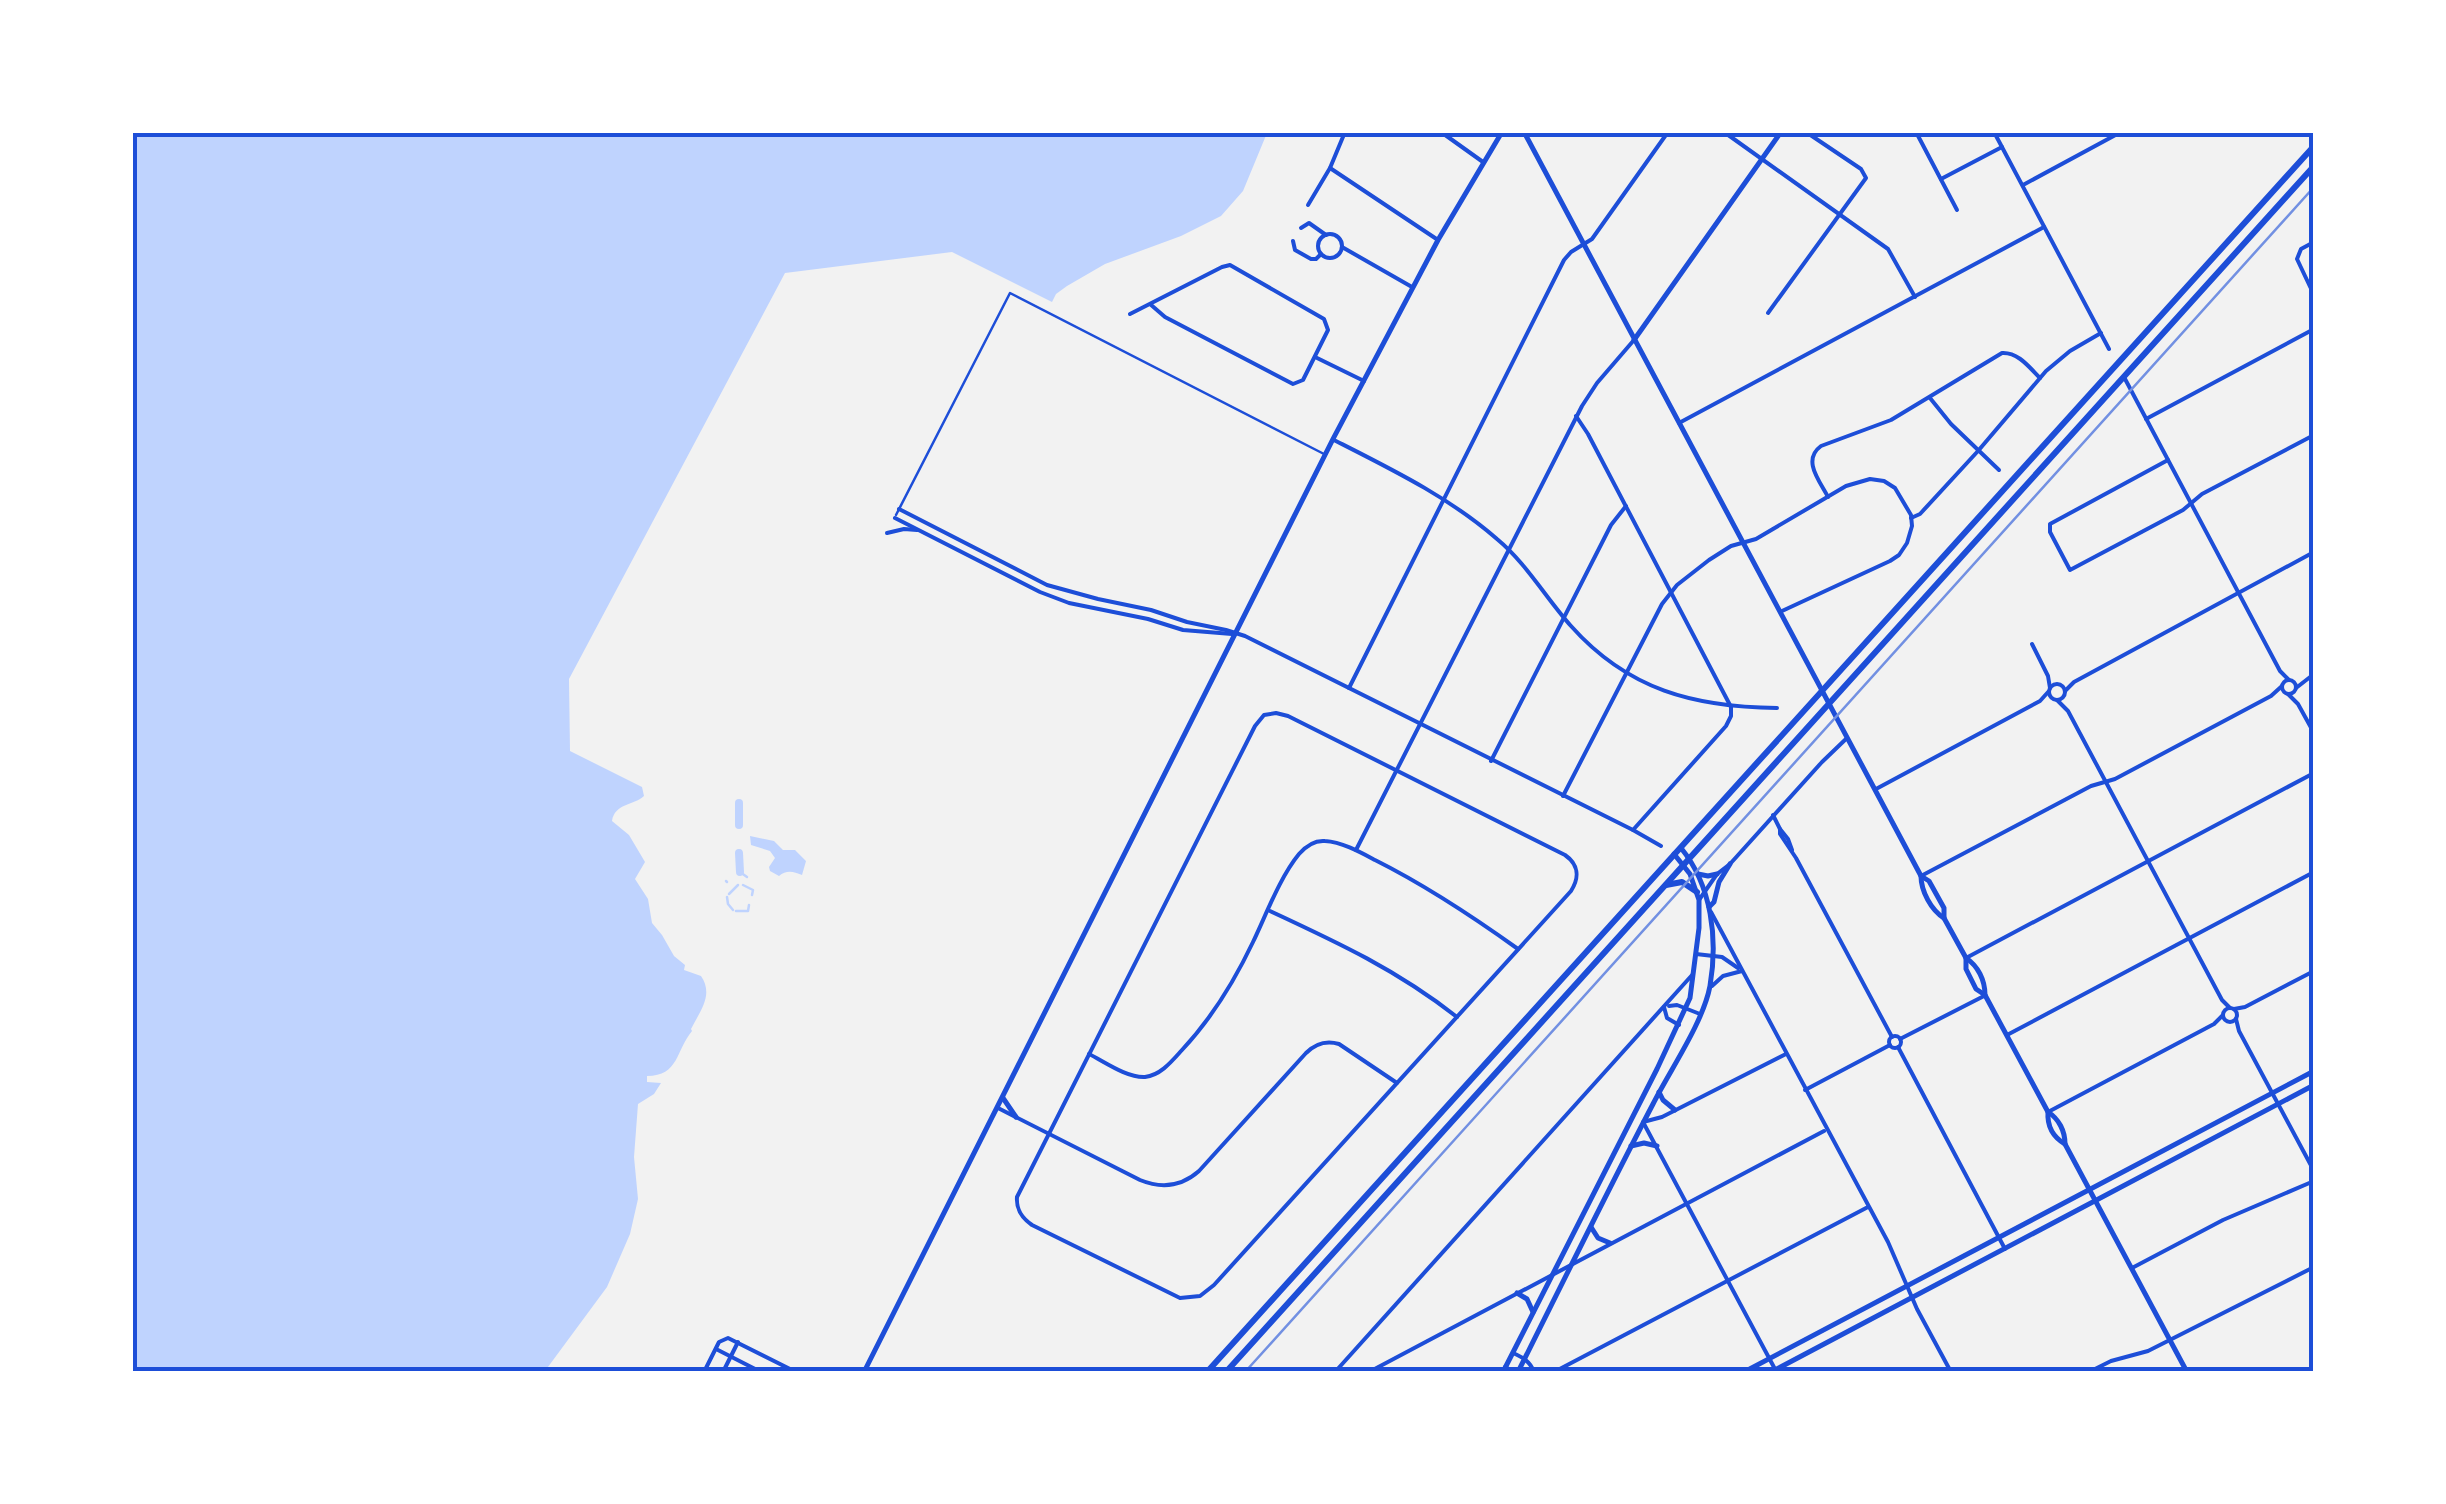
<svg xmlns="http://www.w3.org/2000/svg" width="2446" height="1504" font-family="Jost,sans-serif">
  <rect width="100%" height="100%" fill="#f2f2f2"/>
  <g fill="#bfd3fe">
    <path d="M 132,133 L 1267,133 L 1243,191 L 1221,216 L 1181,236 L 1105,264 L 1067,286 L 1056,294 L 1052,302 L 952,252 L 785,273 L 569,679 L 570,751 L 642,787 L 644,796 C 633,806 615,803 612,821 L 629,835 L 645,862 L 635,879 L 648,899 L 652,923 L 662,935 L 674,956 L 685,965 L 684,970 L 701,976 C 714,995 700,1011 691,1029 L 692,1031 C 676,1050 679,1076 647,1076 L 647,1082 L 661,1083 L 654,1094 L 638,1104 L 634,1157 L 638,1199 L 630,1234 L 607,1287 L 545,1371 L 133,1371 Z"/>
    <path d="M 750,836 L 774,841 L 783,850 L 795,850 L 806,861 L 802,875 C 793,871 786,870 779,876 L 770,871 L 769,867 L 775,858 L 770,851 L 751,845 Z"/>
  </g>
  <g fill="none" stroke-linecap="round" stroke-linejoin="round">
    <g stroke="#bfd3fe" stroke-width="2.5">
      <polyline points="740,872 747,877"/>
      <polyline points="726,881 727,882"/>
      <polyline points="743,885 753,890 752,895"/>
      <polyline points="729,894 738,885"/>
      <polyline points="727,897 728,904 733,910"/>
      <polyline points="736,911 748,911 749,905"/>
    </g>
    <g stroke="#bfd3fe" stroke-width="8">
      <polyline points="739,803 739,825"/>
      <polyline points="739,853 740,872"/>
    </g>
    <polyline stroke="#1d4ed8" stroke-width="2.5" points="896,515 1010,293 1324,454"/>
    <g stroke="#1d4ed8" stroke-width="4">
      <polyline points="1441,132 1483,162"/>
      <polyline points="1724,132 1888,249 1915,297"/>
      <polyline points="1916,132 1957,210"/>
      <polyline points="1994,132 2109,349"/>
      <polyline points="1330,168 1438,240"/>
      <polyline points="1941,179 2002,147"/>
      <polyline points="2023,185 2121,132"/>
      <polyline points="1308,205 1330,168 1345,132"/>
      <polyline points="1301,228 1309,223 1326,235"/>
      <circle cx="1330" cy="246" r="12"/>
      <polyline points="1293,241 1295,250 1311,259 1316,259 1321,254"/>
      <polyline points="2314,242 2301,249 2297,259 2314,295"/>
      <polyline points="1342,247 1412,287"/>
      <polyline points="1768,313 1866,178 1861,169 1806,132"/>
      <polyline points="1130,314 1222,267 1230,265 1324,319 1328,330 1303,380 1293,384 1165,317 1150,304"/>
      <polyline points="1315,357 1364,381"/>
      <polyline points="2124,377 2280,671 2289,680"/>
      <polyline points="1930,398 1951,424 1999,470"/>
      <polyline points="1576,416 1588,434 1731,707 1731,716 1726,726 1633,830"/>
      <polyline points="2146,419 2314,329"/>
      <polyline points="1679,423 2044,227"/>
      <path d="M 1334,440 C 1391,469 1449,497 1497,539 C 1526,563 1546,598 1571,626 C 1628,690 1694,707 1777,708"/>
      <polyline points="2168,460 2050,524 2050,532 2070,570 2183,510 2202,494 2314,435"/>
      <path d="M 1828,497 C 1819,480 1802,460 1821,446 L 1891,420 L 2002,353 C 2018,352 2029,367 2040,378"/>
      <polyline points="899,509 1047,585 1098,599 1151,610 1187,622 1226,630 1245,636 1633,830 1661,846"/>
      <polyline points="895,518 1040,592 1069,603 1148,619 1183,630 1232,634"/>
      <polyline points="1911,518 1920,514 1978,451 2046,371 2070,351 2101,333"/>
      <polyline points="887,533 904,529 917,530"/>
      <polyline points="2032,644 2048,676 2050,688"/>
      <circle cx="2289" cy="687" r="7"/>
      <circle cx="2057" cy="692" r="8"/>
      <polyline points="1349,688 1564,260 1571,252 1592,239 1668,132"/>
      <polyline points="2296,688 2314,674"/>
      <polyline points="2065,691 2074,682 2314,552"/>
      <polyline points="2288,694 2298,704 2314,733"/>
      <polyline points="2057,700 2068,711 2222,1000 2230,1008"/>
      <path d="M 1276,713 L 1288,716 L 1565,855 C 1578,864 1580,877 1571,891 L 1214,1285 L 1200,1296 L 1180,1298 L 1032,1225 C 1022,1218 1016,1210 1017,1197 L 1255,726 L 1264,715 Z"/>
      <polyline points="1491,761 1611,525 1626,506"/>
      <polyline points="1876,789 2040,701 2049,691"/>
      <polyline points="1563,796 1662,604 1677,585 1709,560 1731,546 1756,539 1846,486 1870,479 1884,481 1895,488 1911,515 1912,526 1907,543 1899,555 1890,561 1782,611"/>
      <polyline points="1773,815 1780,829 1780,834 1796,858 1892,1037"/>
      <polyline points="1780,829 1788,839 1792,850"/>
      <polyline points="1356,850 1582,406 1597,383 1634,340"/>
      <polyline points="1921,876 2091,786 2115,779 2271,696 2282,686"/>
      <polyline points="1699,900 1717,874 1730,864 1822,762 1847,738"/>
      <path d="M 1270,911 C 1339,943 1397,970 1457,1017"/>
      <polyline points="1711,912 1888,1242 1917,1309 1951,1372"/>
      <polyline points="1696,954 1722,957 1738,968"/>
      <polyline points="1966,958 2314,773"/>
      <polyline points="1712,986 1723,976 1742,971"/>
      <polyline points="1669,1006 1677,1005 1700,1014"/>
      <polyline points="1664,1007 1667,1018 1679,1025"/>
      <circle cx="2230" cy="1015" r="7"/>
      <polyline points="2234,1009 2245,1007 2314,971"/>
      <polyline points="2236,1019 2239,1031 2314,1171"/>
      <polyline points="2007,1035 2314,872"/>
      <circle cx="1895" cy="1042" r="6"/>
      <polyline points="1900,1039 1984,996"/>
      <polyline points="1898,1047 2005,1249"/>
      <path d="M 1089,1054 C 1105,1062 1127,1078 1145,1077 C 1161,1075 1172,1061 1182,1050 C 1212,1018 1234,982 1253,942 C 1266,915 1280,877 1299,854 C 1306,846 1314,840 1325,841 C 1342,842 1360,852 1375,860 C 1425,885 1472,916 1518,949"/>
      <polyline points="1805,1090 1890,1045"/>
      <path d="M 998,1108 L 1140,1180 C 1162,1189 1181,1187 1199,1171 L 1306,1053 C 1315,1044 1326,1040 1339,1044 L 1397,1083"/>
      <polyline points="2048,1112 2214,1024 2223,1015"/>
      <polyline points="2132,1268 2223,1220 2314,1181"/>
      <polyline points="716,1349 761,1372"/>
      <path d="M 1513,1353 C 1522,1357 1530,1361 1534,1372"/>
      <polyline points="1505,1367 1515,1372"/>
      <polyline points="1776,1371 1643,1122 1662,1117 1786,1054"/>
      <polyline points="704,1372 719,1342 728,1338 796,1372"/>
      <polyline points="723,1372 738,1342"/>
      <polyline points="1335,1372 1693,974"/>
      <polyline points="1369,1372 1824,1131"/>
      <polyline points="1554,1372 1868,1207"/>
      <polyline points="2089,1372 2111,1361 2148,1351 2314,1267"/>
    </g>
    <polyline stroke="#1d4ed8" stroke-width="5" points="1634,340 1781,132"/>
    <g stroke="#1d4ed8" stroke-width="5">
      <polyline points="1524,132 1921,876 1929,881 1944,908 1944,918 1966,958 1966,969 1976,989 1985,995"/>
      <polyline points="1698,874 1708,876 1717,874"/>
      <path d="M 1921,876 C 1921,891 1931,910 1944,918"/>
      <polyline points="1709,907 1714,902 1719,882 1730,864"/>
      <path d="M 1966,958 C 1978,966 1985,980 1985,995 L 2048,1112 C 2059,1119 2065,1131 2065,1144 L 2187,1372"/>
      <polyline points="1659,1092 1663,1100 1675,1110"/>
      <polyline points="1003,1098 1016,1117"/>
      <path d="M 2048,1112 C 2047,1127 2053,1137 2065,1144"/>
      <polyline points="1631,1146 1644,1143 1657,1146"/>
      <polyline points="1591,1227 1598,1238 1610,1243"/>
      <polyline points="1517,1293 1527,1299 1533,1312"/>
      <polyline points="864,1372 1333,439 1438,240 1502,132"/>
      <polyline points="1503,1372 1657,1069 1690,998 1699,928 1699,900 1690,874 1674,854"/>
      <path d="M 1518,1372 C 1563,1282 1607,1192 1653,1104 C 1670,1070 1703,1023 1710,986 C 1718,939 1712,886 1681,848"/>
      <polyline points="1744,1372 2314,1071"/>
      <polyline points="1771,1372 2314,1085"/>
    </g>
    <g stroke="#1d4ed8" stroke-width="6">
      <polyline points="1666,885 1682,882 1697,892"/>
      <polyline points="1207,1372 2314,146"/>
      <polyline points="1226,1372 2314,166"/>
    </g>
    <polyline stroke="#7290e2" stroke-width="2.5" points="1245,1372 2314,187"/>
  </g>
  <rect width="2446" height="1504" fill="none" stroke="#ffffff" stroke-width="270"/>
  <rect x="135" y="135" width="2176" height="1234" fill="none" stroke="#1d4ed8" stroke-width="4"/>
</svg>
